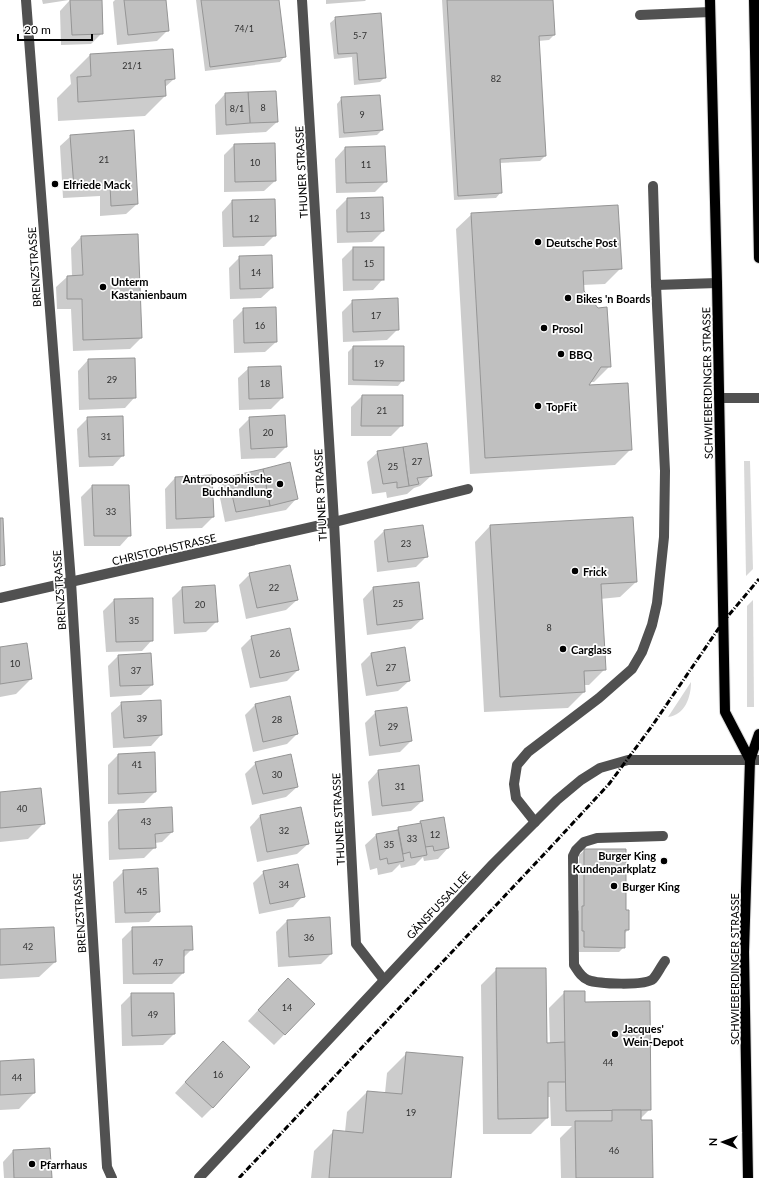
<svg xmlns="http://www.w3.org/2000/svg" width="759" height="1178" font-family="Lato,sans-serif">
  <rect width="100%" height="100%" fill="#fff"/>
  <g fill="#d8d8d8">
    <polygon points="750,461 753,569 746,576 744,461"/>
    <polygon points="753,600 754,707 747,707 747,606"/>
    <path d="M 691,682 C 691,697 685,715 668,717 Z"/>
  </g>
  <g fill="#0003">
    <polygon points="42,0 69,0 43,4"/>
    <polygon points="70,0 101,0 102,33 91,44 61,45 60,11"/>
    <polygon points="115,0 165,0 168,30 157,41 117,45 113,2"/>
    <polygon points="196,0 278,0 285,56 280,62 205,71"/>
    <polygon points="326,0 366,0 365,1 326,4"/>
    <polygon points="442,0 552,0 554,35 549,40 538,41 545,156 540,161 499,163 501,192 496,198 454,200"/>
    <polygon points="336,18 385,77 380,82 354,85 352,57 334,59 330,23"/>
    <polygon points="90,55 174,79 164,88 165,96 145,116 58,121 57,98 71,84 70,75"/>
    <polygon points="225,94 277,122 266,132 216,135 215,105"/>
    <polygon points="342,98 382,130 377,135 339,138 337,104"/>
    <polygon points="71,136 137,204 126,214 100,216 100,196 63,198 60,146"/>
    <polygon points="234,145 275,181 264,191 224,192 224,155"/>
    <polygon points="345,148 386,181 375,192 336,193 335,159"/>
    <polygon points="382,198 383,231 372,242 337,243 336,210 347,199"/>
    <polygon points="232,201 275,235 264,246 223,247 222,212"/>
    <polygon points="472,214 621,268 605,284 583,285 583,292 610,366 594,382 590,382 587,386 631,449 615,465 470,474 456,229"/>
    <polygon points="81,237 141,338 130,349 73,351 71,309 57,309 56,287 67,277 72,276 71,248"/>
    <polygon points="353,248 383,279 373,290 343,291 342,259"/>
    <polygon points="240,257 272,288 261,298 230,299 229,268"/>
    <polygon points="353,301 398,329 387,340 343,342 342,312"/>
    <polygon points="244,309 276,342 265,352 234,353 233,320"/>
    <polygon points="353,347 403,380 398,386 348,385 348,352"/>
    <polygon points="88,360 135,397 125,408 79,410 78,371"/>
    <polygon points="249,368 282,398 271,409 239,410 238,378"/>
    <polygon points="362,396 402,425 391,436 351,436 351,407"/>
    <polygon points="88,418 123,455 113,466 79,467 77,429"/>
    <polygon points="250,418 286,447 275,458 241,459 239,429"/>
    <polygon points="378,452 431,476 420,486 414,488 407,494 387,498 386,492 372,494 367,462"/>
    <polygon points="175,478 213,517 202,528 166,529 165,489"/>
    <polygon points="229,478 296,499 286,510 225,522 218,488"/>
    <polygon points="92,486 128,486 130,535 120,546 84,546 81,497"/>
    <polygon points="490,526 636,582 620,597 600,599 605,669 589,685 583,685 584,692 568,708 484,712 475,542"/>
    <polygon points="384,531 426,557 416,567 377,572 374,541"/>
    <polygon points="250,574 297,600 286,610 246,619 239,585"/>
    <polygon points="182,588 217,621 206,632 174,634 172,598"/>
    <polygon points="373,588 422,619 411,629 367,635 363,599"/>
    <polygon points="114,600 152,640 142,651 106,652 103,611"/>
    <polygon points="252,637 298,670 287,681 250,688 241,648"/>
    <polygon points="0,648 31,679 16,694 0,697"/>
    <polygon points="372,653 409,681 398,691 366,696 361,664"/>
    <polygon points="118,656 152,685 141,695 110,697 108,666"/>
    <polygon points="122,703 161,735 151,746 113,748 111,713"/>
    <polygon points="255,705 297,734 287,744 253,752 245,715"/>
    <polygon points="376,712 411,741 400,752 369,756 365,723"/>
    <polygon points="118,755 155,792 144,803 108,804 108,765"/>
    <polygon points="256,763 297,787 286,797 252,805 245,774"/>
    <polygon points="378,771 422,801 411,811 372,816 368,782"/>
    <polygon points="0,793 44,823 28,839 0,842"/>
    <polygon points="118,811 172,832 162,842 155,843 155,847 144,858 109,860 108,822"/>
    <polygon points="260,816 308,844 297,854 257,862 250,827"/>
    <polygon points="421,822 448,848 438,859 424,861 423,857 415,865 401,868 400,864 392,872 378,875 377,868 370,870 365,845 376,835 395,831 398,828 418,825"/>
    <polygon points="585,850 625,911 628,930 624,934 624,947 619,952 579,952 577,912 579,910 579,855"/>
    <polygon points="124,871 159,911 149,922 115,923 113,882"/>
    <polygon points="264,872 303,896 293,907 259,914 253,883"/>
    <polygon points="329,918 331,954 321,964 278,967 276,932 287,921"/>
    <polygon points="133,928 192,949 183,958 183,973 172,984 123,984 122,939"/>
    <polygon points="0,930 55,962 39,977 0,979"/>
    <polygon points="497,969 546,1044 550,1044 549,1008 565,992 650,1109 640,1119 652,1178 561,1178 560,1138 572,1126 551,1126 550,1097 547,1097 547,1118 531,1134 483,1134 481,985"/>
    <polygon points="277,990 314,1004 274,1045 248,1021"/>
    <polygon points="132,994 174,1034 163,1045 122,1046 121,1005"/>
    <polygon points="212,1053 213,1107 202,1118 175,1093"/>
    <polygon points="407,1053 450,1178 311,1178 314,1151 334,1131 345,1132 347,1112 367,1092 385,1093 387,1073"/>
    <polygon points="0,1062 34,1093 19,1109 0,1110"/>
    <polygon points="13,1151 51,1178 4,1178 3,1162"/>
  </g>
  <g fill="#c0c0c0" stroke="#959595">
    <polygon points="70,0 102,0 103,34 72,35"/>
    <polygon points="124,0 166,0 169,31 128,35"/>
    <polygon points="201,0 279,0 286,57 210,67"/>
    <polygon points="447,0 553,0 555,35 539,36 546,156 500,159 502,193 458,196"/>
    <polygon points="381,13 386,78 359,80 357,53 338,54 335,17"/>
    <polygon points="173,49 175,79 165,80 166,96 78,102 77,77 91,76 90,54"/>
    <polygon points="276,91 278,122 250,123 248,92"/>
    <polygon points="248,92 250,123 226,125 225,93"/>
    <polygon points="380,95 383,130 344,133 341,97"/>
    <polygon points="134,130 138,204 111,206 110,185 74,188 70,135"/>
    <polygon points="275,143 276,181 235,182 234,144"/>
    <polygon points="385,146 387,182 346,183 345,147"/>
    <polygon points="383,197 384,231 347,232 347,198"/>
    <polygon points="275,199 276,236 233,237 232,200"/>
    <polygon points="618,205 622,269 583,271 584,291 598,308 607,307 611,367 601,367 589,385 628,383 632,450 485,458 471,213"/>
    <polygon points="138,234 142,338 83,340 82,299 67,299 67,276 83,275 81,236"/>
    <rect x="353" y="247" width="31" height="33"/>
    <polygon points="272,255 273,288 240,289 239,256"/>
    <polygon points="398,298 399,330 353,332 352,300"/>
    <polygon points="276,307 277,342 244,343 243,308"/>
    <polygon points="353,346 404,346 404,381 353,380"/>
    <polygon points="135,358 136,398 89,399 88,359"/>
    <polygon points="281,366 283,398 249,399 248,367"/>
    <polygon points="362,395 403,395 403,426 361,426"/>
    <polygon points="285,415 287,447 251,449 249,417"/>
    <polygon points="123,416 124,456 89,457 87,417"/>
    <polygon points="427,443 432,476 417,478 419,484 409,486 403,447"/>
    <polygon points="403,447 409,486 397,488 397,482 383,484 377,451"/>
    <polygon points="290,462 298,499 270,506 263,469"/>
    <polygon points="263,469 270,506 236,512 228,477"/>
    <polygon points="212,475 214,517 176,519 175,477"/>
    <polygon points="92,485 129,485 131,536 94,536"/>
    <polygon points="633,517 637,582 601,584 606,670 584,671 585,692 500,697 490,525"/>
    <polygon points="0,518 3,518 5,565 0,566"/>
    <polygon points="423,525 428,557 388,562 384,530"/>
    <polygon points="290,565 298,600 257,608 249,573"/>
    <polygon points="419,582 423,619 377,625 373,587"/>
    <polygon points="215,585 218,622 184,623 182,587"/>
    <polygon points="153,598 153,641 116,642 114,599"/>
    <polygon points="290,628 299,670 260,678 251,636"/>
    <polygon points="27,643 32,679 0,684 0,647"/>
    <polygon points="405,647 410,681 377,686 371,653"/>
    <polygon points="151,653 153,685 120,686 118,655"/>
    <polygon points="290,696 298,734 263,742 255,704"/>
    <polygon points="161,700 162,735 124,738 121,702"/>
    <polygon points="407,707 412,741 380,746 375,711"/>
    <polygon points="155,752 156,792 118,794 118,754"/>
    <polygon points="291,754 298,787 263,794 255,762"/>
    <polygon points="419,765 423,801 382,806 378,770"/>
    <polygon points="41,788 45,824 0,828 0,792"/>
    <polygon points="172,807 173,832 155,834 156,848 119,849 118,810"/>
    <polygon points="301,807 309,844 267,852 260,815"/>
    <polygon points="444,817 449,848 434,851 433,846 425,847 420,821"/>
    <polygon points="421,823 427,855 411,858 410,852 403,854 398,827"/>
    <polygon points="398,830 404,861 388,864 387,858 380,860 376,834"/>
    <polygon points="584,849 626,849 626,910 629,910 629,930 625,930 625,948 584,947 584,931 582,931 582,906 584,906"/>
    <polygon points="298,864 305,897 270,904 263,871"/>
    <polygon points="158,868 160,912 125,913 123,870"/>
    <polygon points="330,917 332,954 289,957 287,920"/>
    <polygon points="192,926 193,950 184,950 184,973 133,974 132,927"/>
    <polygon points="54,927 56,962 0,965 0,929"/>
    <polygon points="496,968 546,968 547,1043 565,1042 566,1082 548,1082 548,1118 498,1119"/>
    <polygon points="288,978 315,1004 285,1035 258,1010"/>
    <polygon points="564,991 585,991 585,1002 650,1001 651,1110 566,1111"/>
    <polygon points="131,993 174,993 175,1034 132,1036"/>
    <polygon points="223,1041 250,1067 213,1108 185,1082"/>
    <polygon points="406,1052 463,1057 451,1178 329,1178 333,1130 363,1133 367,1091 402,1094"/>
    <polygon points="34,1059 35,1093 0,1095 0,1061"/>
    <polygon points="612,1110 641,1110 641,1120 652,1120 653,1178 576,1178 575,1121 612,1121"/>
    <polygon points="50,1148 52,1178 14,1178 13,1150"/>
  </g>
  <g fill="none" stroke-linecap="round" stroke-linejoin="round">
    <defs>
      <g id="major">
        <polyline points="710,0 717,283 725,712 750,760"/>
        <polyline points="754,0 759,258"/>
        <polyline points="748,1178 744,952 750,760 759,734"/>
      </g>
    </defs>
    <use href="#major" stroke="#dbdbdb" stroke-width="12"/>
    <g stroke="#515151" stroke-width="10">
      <polyline points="26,0 71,582 107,1167 112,1178"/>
      <polyline points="302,0 334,522 356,944 384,980"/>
      <polyline points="640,15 710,12"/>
      <polyline points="653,186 656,285 717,283"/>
      <polyline points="719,398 759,398"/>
      <polyline points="0,598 334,522 468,489"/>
      <polyline points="535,822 516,798 514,784 517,765 528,752 599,698 632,669 642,652 652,625 657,603 664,537 665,471 656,285"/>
      <path d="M 663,836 L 597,838 L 584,842 L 576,850 L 573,856 L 574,965 C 578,971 581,977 588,980 C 598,984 645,986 653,979 C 657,975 661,966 665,961"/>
      <polyline points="199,1178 493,864 557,800 581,780 600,768 628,760 759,760"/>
    </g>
    <use href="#major" stroke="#000" stroke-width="10"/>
    <polyline stroke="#000" stroke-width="3" stroke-dasharray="6 2 1 2" stroke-linecap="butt" points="239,1178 548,850 609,784 652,726 723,622 759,579"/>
  </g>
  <g fill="#000" stroke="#fff" stroke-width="1.5">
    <circle cx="55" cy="184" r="4"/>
    <circle cx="538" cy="242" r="4"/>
    <circle cx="103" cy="287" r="4"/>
    <circle cx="568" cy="298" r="4"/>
    <circle cx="544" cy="328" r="4"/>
    <circle cx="561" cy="354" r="4"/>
    <circle cx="538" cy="406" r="4"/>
    <circle cx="280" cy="484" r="4"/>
    <circle cx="575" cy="571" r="4"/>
    <circle cx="563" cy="649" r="4"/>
    <circle cx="664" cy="861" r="4"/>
    <circle cx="614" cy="886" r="4"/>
    <circle cx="615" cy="1034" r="4"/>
    <circle cx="32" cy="1164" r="4"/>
  </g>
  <g text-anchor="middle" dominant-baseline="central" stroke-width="3.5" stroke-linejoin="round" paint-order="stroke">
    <g font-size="9" fill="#303030">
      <text x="244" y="28">74/1</text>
      <text x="360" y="35">5-7</text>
      <text x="132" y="65">21/1</text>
      <text x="496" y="78">82</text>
      <text x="263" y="107">8</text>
      <text x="237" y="108">8/1</text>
      <text x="362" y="114">9</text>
      <text x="104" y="159">21</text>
      <text x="255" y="162">10</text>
      <text x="366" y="164">11</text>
      <text x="365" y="215">13</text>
      <text x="254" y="218">12</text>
      <text x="369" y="263">15</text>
      <text x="256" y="272">14</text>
      <text x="376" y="315">17</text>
      <text x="260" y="325">16</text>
      <text x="379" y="363">19</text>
      <text x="112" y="379">29</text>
      <text x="265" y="383">18</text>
      <text x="382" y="410">21</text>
      <text x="268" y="432">20</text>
      <text x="106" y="436">31</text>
      <text x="417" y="461">27</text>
      <text x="393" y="466">25</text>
      <text x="111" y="511">33</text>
      <text x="406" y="543">23</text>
      <text x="274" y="587">22</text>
      <text x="398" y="603">25</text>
      <text x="200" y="604">20</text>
      <text x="134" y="620">35</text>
      <text x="549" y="627">8</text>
      <text x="275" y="653">26</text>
      <text x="15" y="663">10</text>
      <text x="391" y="667">27</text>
      <text x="136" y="670">37</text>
      <text x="142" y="718">39</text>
      <text x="277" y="719">28</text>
      <text x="393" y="726">29</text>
      <text x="137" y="764">41</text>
      <text x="277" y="774">30</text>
      <text x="400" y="786">31</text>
      <text x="22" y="808">40</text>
      <text x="146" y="821">43</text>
      <text x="284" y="830">32</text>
      <text x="435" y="834">12</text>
      <text x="412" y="838">33</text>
      <text x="389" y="844">35</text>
      <text x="284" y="884">34</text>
      <text x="142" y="891">45</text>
      <text x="309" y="937">36</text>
      <text x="28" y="946">42</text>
      <text x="158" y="962">47</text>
      <text x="287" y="1007">14</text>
      <text x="153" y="1014">49</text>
      <text x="608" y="1062">44</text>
      <text x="218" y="1074">16</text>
      <text x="17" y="1077">44</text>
      <text x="411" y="1112">19</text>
      <text x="614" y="1150">46</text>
    </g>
    <g font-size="11" fill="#000" stroke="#fff">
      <text transform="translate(301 172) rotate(-93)">THUNER STRASSE</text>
      <text transform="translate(34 267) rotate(-94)">BRENZSTRASSE</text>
      <text transform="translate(707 383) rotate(-91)">SCHWIEBERDINGER STRASSE</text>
      <text transform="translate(320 495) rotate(-93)">THUNER STRASSE</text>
      <text transform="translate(164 549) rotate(-13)">CHRISTOPHSTRASSE</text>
      <text transform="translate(59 590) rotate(-94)">BRENZSTRASSE</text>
      <text transform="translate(338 819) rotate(-93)">THUNER STRASSE</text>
      <text transform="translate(438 905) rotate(-47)">GÄNSFUSSALLEE</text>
      <text transform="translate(79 913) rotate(-94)">BRENZSTRASSE</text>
      <text transform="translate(734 969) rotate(-90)">SCHWIEBERDINGER STRASSE</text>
    </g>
    <g font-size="11" font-weight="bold" fill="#000" stroke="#fff" text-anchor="start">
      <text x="63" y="184">Elfriede Mack</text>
      <text x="546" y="242">Deutsche Post</text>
      <text x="111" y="281">Unterm<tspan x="111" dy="13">Kastanienbaum</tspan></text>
      <text x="576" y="298">Bikes 'n Boards</text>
      <text x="552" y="328">Prosol</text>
      <text x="569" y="354">BBQ</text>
      <text x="546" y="406">TopFit</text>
      <text x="272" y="478" text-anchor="end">Antroposophische<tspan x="272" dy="13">Buchhandlung</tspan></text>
      <text x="583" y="571">Frick</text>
      <text x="571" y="649">Carglass</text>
      <text x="656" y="855" text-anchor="end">Burger King<tspan x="656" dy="13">Kundenparkplatz</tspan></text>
      <text x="622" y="886">Burger King</text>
      <text x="623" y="1028">Jacques'<tspan x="623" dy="13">Wein-Depot</tspan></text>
      <text x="40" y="1164">Pfarrhaus</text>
    </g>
  </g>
  <g transform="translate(723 1142) rotate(271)" stroke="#ffffff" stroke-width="3" paint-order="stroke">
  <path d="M0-3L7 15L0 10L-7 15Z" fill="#000000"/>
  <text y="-6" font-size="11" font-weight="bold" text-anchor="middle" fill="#000000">N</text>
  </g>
  <path d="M18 34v6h74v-6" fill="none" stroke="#000000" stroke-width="2"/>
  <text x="24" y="34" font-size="12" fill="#000000" stroke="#ffffff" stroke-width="3" paint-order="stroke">20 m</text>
</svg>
